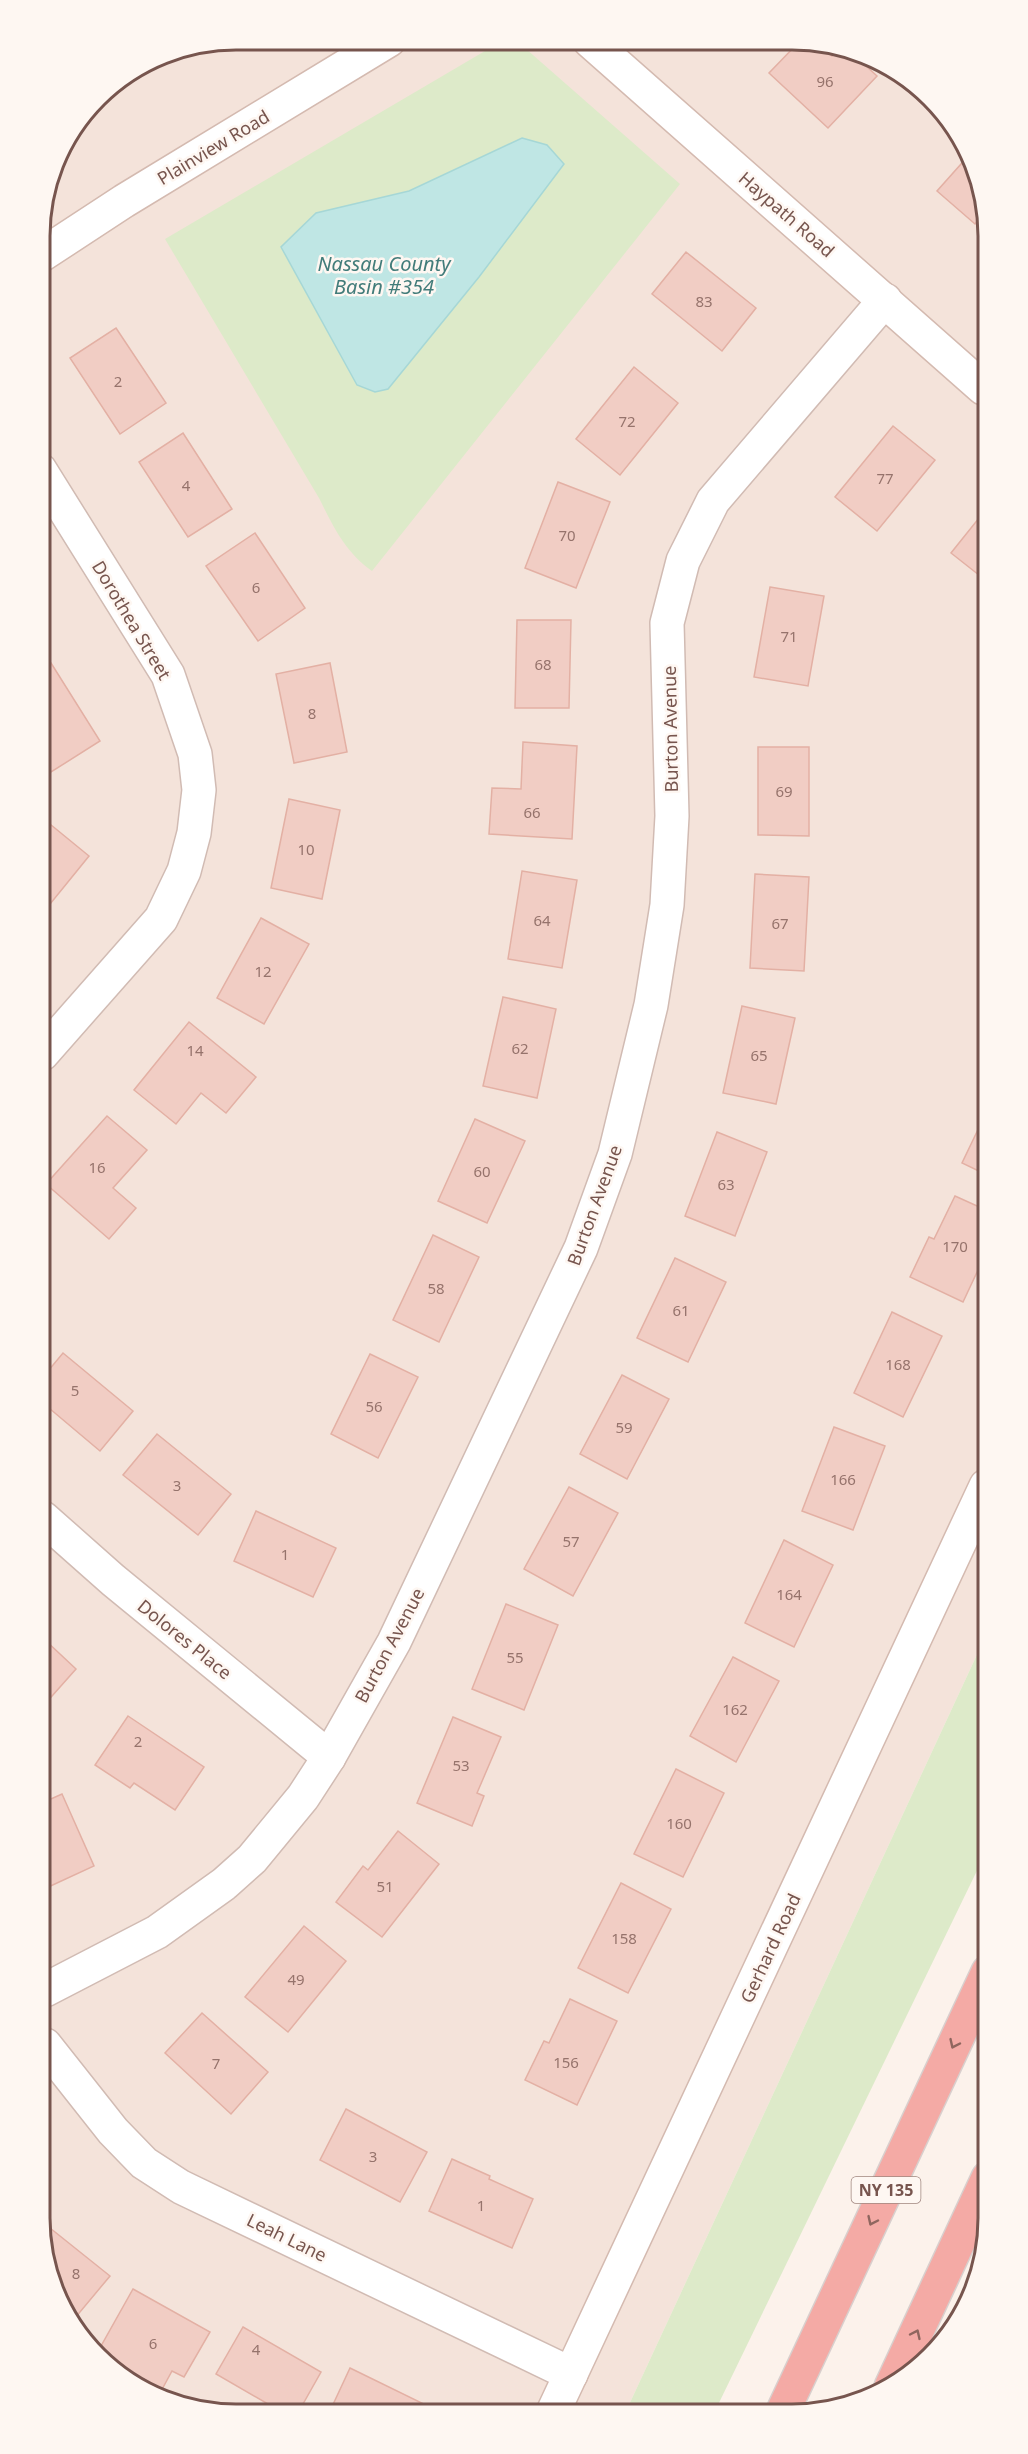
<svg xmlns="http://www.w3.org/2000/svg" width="1028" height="2454" font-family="'Noto Sans',sans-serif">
  <rect width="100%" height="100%" fill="#fcf2eb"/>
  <polygon fill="#f4e3da" points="235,39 831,43 922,88 963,137 982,185 987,1633 627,2409 197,2411 106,2366 65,2317 46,2269 39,222 59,149 106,88 160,54"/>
  <g fill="#ddeac9">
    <path d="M 502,41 L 517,41 L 680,184 L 372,571 C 345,552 333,526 319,498 L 165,239 Z"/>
    <polygon points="987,1633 987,1850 716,2409 627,2409"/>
  </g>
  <polygon fill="#bfe6e4" stroke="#a6d7d6" stroke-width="1.5" points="522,138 547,145 564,164 479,277 388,389 375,392 357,385 281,247 316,213 409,191"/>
  <g fill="#f1cdc4" stroke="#e3b0a4" stroke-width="1.5">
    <polygon points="798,43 818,43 832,56 840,47 853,54 877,76 828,128 769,73"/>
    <polygon points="970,154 982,185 982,215 975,224 937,191"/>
    <polygon points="686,252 756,308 722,351 652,294"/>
    <polygon points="116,328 166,403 120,434 70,358"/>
    <polygon points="634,367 678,403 620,475 576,439"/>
    <polygon points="893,426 935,460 877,531 835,497"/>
    <polygon points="183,433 232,509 188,537 139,462"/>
    <polygon points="558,482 610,502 576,588 525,568"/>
    <polygon points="983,513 984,579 951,553"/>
    <polygon points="255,533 305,608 258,641 206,566"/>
    <polygon points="770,587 824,596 808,686 754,677"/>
    <polygon points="517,620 571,620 569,708 515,708"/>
    <polygon points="51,663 100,741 51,772 41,756 41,670"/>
    <polygon points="330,663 347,752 294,763 276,674"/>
    <polygon points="523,742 577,746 572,839 489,834 492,788 521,789"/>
    <polygon points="758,747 809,747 809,836 758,835"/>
    <polygon points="289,799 340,810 322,899 271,888"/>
    <polygon points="45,820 89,856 42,914 41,825"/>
    <polygon points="522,871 577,880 562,968 508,959"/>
    <polygon points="755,874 809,877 804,971 750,968"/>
    <polygon points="261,918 309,944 264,1024 217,998"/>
    <polygon points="503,997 556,1009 537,1098 483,1086"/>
    <polygon points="742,1006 795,1018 776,1104 723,1093"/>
    <polygon points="189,1022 256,1077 226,1113 201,1093 176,1124 134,1090"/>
    <polygon points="985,1115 985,1174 962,1163"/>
    <polygon points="107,1116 147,1150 113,1188 136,1208 109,1239 46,1184"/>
    <polygon points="475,1119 525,1141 487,1223 438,1201"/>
    <polygon points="717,1132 767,1152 735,1236 685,1216"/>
    <polygon points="955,1196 986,1210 986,1253 963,1302 910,1277 929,1237 934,1239"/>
    <polygon points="433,1235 479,1257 439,1342 393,1320"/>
    <polygon points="675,1258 726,1282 688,1362 637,1338"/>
    <polygon points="892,1312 942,1336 903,1417 854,1393"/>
    <polygon points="63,1353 133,1411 100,1451 43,1403 43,1377"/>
    <polygon points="370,1354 418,1377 378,1458 331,1434"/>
    <polygon points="622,1375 669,1399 627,1479 580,1454"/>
    <polygon points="834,1427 885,1446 853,1530 802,1511"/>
    <polygon points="157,1434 231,1494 198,1535 123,1475"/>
    <polygon points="569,1487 618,1513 573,1596 524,1569"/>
    <polygon points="256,1511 336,1548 313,1597 234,1561"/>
    <polygon points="784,1540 833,1565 794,1647 745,1623"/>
    <polygon points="506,1604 558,1625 524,1710 472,1689"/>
    <polygon points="44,1639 76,1669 44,1705"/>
    <polygon points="733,1657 779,1681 736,1762 690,1736"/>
    <polygon points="128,1716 204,1767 175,1810 134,1783 130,1788 95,1765"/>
    <polygon points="453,1717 501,1737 477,1793 484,1796 472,1826 417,1803"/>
    <polygon points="676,1769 724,1793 683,1877 634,1854"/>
    <polygon points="62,1794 94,1866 44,1889 44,1802"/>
    <polygon points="398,1831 439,1864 382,1937 336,1902 363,1866 368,1870"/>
    <polygon points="621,1883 671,1909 628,1993 578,1968"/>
    <polygon points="304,1926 346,1961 288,2032 245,1997"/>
    <polygon points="570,1999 617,2021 577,2105 525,2080 544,2041 549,2043"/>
    <polygon points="202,2013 268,2072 231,2114 165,2053"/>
    <polygon points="346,2109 427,2152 400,2202 320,2160"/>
    <polygon points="452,2159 490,2176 489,2179 533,2199 512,2248 429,2211"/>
    <polygon points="45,2224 110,2276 75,2318 61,2306 46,2269"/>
    <polygon points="133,2289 210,2332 184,2377 172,2371 160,2393 103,2363 96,2355"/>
    <polygon points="243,2327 321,2372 299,2411 280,2411 216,2374"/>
    <polygon points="350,2368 432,2408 431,2410 330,2411"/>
  </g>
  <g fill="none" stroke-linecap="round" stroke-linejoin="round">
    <defs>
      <g id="street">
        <polyline points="40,470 168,675 195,754 199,790 194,833 184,871 161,919 42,1054"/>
        <polyline points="43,1518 113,1580 329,1757"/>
        <polyline points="45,1990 157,1932 224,1884 252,1859 303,1797 329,1757 394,1642 581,1248 615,1154 651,1005 667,905 672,816 667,623 683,561 713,501 885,300"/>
        <polyline points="45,2045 113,2131 144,2163 181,2187 571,2374"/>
      </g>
      <g id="secondary">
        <polyline points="590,41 983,388"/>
        <polyline points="40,256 124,201 389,40"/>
        <polyline points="554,2410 986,1486"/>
      </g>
      <g id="highway">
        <polyline points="891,2387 988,2178"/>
        <polyline points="784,2409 988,1972"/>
      </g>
    </defs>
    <use href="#street" stroke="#d1bbb3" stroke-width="36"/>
    <use href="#secondary" stroke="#d4bab0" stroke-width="36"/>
    <use href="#highway" stroke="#d9cfcd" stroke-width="36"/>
    <use href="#street" stroke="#fff" stroke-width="33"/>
    <use href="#secondary" stroke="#fff" stroke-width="33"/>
    <use href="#highway" stroke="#f4aaa5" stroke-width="33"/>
  </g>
  <defs><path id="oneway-chevron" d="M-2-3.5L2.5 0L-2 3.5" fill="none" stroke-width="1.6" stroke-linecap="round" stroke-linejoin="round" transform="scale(1.5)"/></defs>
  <g stroke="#90665f">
    <use href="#oneway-chevron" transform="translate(954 2044) rotate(115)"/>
    <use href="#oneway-chevron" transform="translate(872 2221) rotate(115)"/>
    <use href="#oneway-chevron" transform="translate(916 2334) rotate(-65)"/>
  </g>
  <g text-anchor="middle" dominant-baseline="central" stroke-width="5" stroke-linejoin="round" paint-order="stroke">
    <g font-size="15" fill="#96736c">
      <text x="825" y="81">96</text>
      <text x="704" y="301">83</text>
      <text x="118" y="381">2</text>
      <text x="627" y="421">72</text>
      <text x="885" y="478">77</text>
      <text x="186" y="485">4</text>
      <text x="567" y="535">70</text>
      <text x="256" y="587">6</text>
      <text x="789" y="636">71</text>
      <text x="543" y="664">68</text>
      <text x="312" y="713">8</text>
      <text x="784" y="791">69</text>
      <text x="532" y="812">66</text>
      <text x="306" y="849">10</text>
      <text x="542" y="920">64</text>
      <text x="780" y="923">67</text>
      <text x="263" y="971">12</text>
      <text x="520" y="1048">62</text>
      <text x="195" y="1050">14</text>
      <text x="759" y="1055">65</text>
      <text x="97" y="1167">16</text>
      <text x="482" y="1171">60</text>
      <text x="726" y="1184">63</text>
      <text x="955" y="1246">170</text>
      <text x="436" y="1288">58</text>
      <text x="681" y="1310">61</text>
      <text x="898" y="1364">168</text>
      <text x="75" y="1390">5</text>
      <text x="374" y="1406">56</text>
      <text x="624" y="1427">59</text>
      <text x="843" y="1479">166</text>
      <text x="177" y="1485">3</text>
      <text x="571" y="1541">57</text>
      <text x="285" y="1554">1</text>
      <text x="789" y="1594">164</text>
      <text x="515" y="1657">55</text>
      <text x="735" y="1709">162</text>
      <text x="138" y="1741">2</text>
      <text x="461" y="1765">53</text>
      <text x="679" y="1823">160</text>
      <text x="385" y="1886">51</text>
      <text x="624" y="1938">158</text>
      <text x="296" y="1979">49</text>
      <text x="566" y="2062">156</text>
      <text x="216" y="2063">7</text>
      <text x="373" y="2156">3</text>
      <text x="481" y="2205">1</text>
      <text x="76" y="2273">8</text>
      <text x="153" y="2343">6</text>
      <text x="256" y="2349">4</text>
    </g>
    <rect fill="#fef7f2" stroke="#a0867f" stroke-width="1.5" x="851.5" y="2177" width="69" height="26" rx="4.5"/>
    <g font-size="16" font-weight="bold" fill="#77554e">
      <text x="886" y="2190">NY 135</text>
    </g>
    <g font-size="18" fill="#77554e" stroke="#fef7f2">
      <text transform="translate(213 147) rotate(-31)">Plainview Road</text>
      <text transform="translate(787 214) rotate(41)">Haypath Road</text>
      <text transform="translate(132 620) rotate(59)">Dorothea Street</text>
      <text transform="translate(670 729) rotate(-91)">Burton Avenue</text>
      <text transform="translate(594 1205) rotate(-70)">Burton Avenue</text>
      <text transform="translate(185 1639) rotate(39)">Dolores Place</text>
      <text transform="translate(389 1645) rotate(-62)">Burton Avenue</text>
      <text transform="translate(770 1948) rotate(-65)">Gerhard Road</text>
      <text transform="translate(287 2237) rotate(26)">Leah Lane</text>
    </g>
    <g font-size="20" font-style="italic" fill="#427c7a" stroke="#fef7f2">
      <text x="384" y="263">Nassau County<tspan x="384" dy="23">Basin #354</tspan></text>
    </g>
  </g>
  <path d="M0 0H1028V2454H0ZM236 50H792A186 186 0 0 1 978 236V2218A186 186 0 0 1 792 2404H236A186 186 0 0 1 50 2218V236A186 186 0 0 1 236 50Z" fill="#fef7f2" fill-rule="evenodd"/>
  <path fill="none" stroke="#77554e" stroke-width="3" d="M236 50H792A186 186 0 0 1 978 236V2218A186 186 0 0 1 792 2404H236A186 186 0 0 1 50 2218V236A186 186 0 0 1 236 50Z"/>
</svg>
